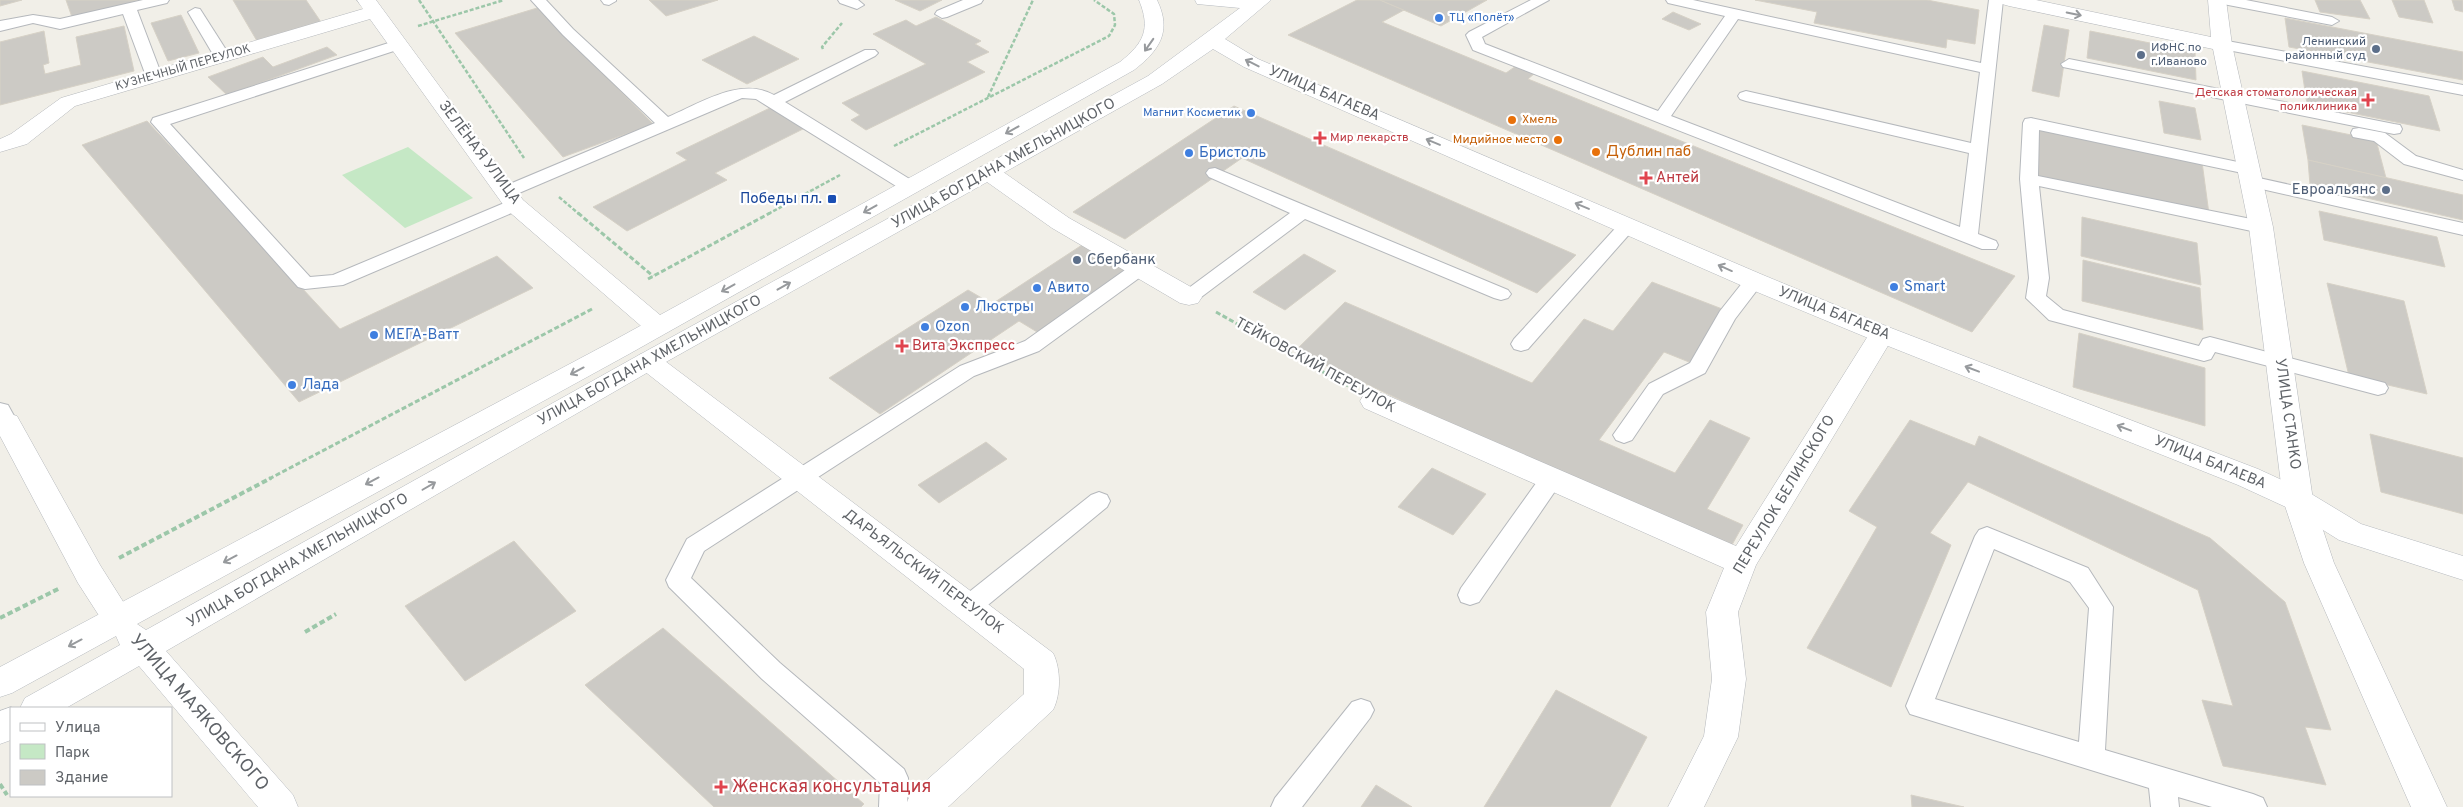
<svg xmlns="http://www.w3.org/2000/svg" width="2463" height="807" font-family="Overpass,sans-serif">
  <rect width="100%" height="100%" fill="#f1efe8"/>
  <polygon fill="#c5e8c5" points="408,147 473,198 405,228 342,175"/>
  <g fill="#cccac5" stroke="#d6d1c6">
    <polygon points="0,0 22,0 0,6"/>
    <polygon points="66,0 139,0 73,20"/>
    <polygon points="233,0 306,0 321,22 257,41"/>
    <polygon points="649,0 718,0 666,16"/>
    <polygon points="895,0 942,0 920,11"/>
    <polygon points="1357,0 1380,0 1404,10 1382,22 1506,73 1516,66 1535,73 1528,79 2015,276 1972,332 1288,35"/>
    <polygon points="1380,0 1487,0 1441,26"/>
    <polygon points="1755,0 1927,0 1979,10 1975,44 1947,39 1946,48 1814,23 1817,12"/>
    <polygon points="2315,0 2360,0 2370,19 2320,12"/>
    <polygon points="2392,0 2424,0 2433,23 2399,17"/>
    <polygon points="2452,0 2463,0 2463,12 2455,10"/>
    <polygon points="537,8 653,124 563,157 455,33"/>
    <polygon points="1673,12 1701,24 1689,30 1662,19"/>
    <polygon points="181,15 199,53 168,61 151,23"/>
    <polygon points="936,17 981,41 975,44 989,52 967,62 985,72 866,130 851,120 860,115 842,103 926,64 873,34 906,20 916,26"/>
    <polygon points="2285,18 2463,52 2463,80 2289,47"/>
    <polygon points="2044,25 2069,30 2059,97 2032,91"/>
    <polygon points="124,26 134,71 0,105 0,42 44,31 49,63 43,65 45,74 81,65 76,37"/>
    <polygon points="2090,31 2195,52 2196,80 2087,58"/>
    <polygon points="754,36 799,59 747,84 702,60"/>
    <polygon points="327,47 337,55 227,95 208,77 263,57 273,67"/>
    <polygon points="2302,71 2429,96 2440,131 2307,104"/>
    <polygon points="2159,101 2195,108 2201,140 2164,133"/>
    <polygon points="1234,106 1576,255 1537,293 1242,158 1125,239 1073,212"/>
    <polygon points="772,107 807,127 715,173 727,180 627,231 593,207 687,160 676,153"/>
    <polygon points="147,121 340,329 497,256 533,288 299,402 82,145"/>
    <polygon points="2302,125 2376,140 2386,178 2308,160"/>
    <polygon points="2035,128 2202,162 2209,214 2034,177"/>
    <polygon points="2308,160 2463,195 2463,220 2310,185"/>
    <polygon points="2319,211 2437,237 2445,267 2324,240"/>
    <polygon points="2082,217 2197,243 2201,285 2081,256"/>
    <polygon points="1082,245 1132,273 1042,335 1019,321 880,414 829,378 968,290 992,304"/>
    <polygon points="1304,254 1336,271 1285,310 1253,292"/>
    <polygon points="2083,260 2200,288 2203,330 2082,301"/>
    <polygon points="1652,282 1730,312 1694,364 1664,352 1599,440 1675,473 1710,420 1750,438 1707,509 1743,525 1728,552 1295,351 1345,302 1532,383 1584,319 1613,331"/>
    <polygon points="2327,283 2404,301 2427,394 2349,376"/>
    <polygon points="2079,333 2205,368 2205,426 2073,387"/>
    <polygon points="1910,420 1975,446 1979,436 2210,538 2285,602 2331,730 2305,727 2326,785 2223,766 2202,700 2233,706 2198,590 1968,482 1930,533 1951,545 1891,687 1807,648 1877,527 1849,511"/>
    <polygon points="2370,434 2463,458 2463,514 2381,492"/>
    <polygon points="986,442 1007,459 939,503 918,485"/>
    <polygon points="1432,468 1486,494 1453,535 1398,507"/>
    <polygon points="514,541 576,611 465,681 405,606"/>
    <polygon points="663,628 864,804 861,807 714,807 585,685"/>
    <polygon points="1556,690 1647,737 1610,807 1484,807"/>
    <polygon points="1376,785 1412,807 1361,807"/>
    <polygon points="1911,795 1964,807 1912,807"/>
  </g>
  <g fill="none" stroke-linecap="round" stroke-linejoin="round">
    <defs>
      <g id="lane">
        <polygon points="143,0 169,0 167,3 137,10 162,76 154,81 146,76 123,14 60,29 33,23 0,31 0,21 33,15 60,19"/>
        <path d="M 531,0 L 546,0 L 573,29 L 668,117 C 699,104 741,76 774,95 L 865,50 L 875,50 L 878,53 L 875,56 L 785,102 L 916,183 L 919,187 L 916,191 L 904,191 L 756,99 L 742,98 L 512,196 L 500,196 L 497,192 L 500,188 L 655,123 L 563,35 Z"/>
        <polygon points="601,0 616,0 616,1 609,5 604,4"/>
        <polygon points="838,0 858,0 864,5 857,9 840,3"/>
        <polygon points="963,0 983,0 981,3 947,17 942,18 935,14 937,11"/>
        <path d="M 1531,0 L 1549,0 L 1482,37 L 1485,44 L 1658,111 L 1725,16 L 1668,3 L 1666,0 L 1693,0 L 1981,63 L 1989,0 L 2003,0 L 1978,234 L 1996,241 L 1998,245 L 1996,249 L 1982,249 L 1473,50 L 1466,35 L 1469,32 ZM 1738,19 L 1980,72 L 1971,143 L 1746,91 L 1740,93 L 1738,96 L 1740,99 L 1746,101 L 1969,153 L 1960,227 L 1671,116 Z"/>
        <polygon points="2216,0 2246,0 2332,17 2339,21 2332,25 2223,4"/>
        <polygon points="195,8 200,9 230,56 227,59 217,59 214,56 188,12"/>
        <polygon points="398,40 403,42 406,45 403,48 170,124 310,277 333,275 509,201 521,201 524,205 521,209 343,285 305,289 298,287 151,122 153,118"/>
        <polygon points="2222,40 2463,85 2463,95 2217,48 2214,45"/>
        <polygon points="2069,59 2394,124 2400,125 2402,129 2400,133 2394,134 2063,67 2061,64"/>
        <polygon points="2031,118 2247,164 2253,165 2256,169 2253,173 2247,174 2039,130 2038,176 2261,221 2267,223 2270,227 2267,231 2261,233 2039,186 2049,278 2046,296 2063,310 2199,346 2203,339 2210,337 2385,383 2388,388 2385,393 2378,395 2215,352 2211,359 2204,361 2049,320 2026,298 2029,278 2020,179 2023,123 2025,119"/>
        <polygon points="2359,128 2385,133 2416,156 2463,170 2463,180 2404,164 2374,141 2353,137 2351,133 2353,129"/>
        <polygon points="1215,168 1508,290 1511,294 1508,298 1501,300 1494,298 1305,219 1196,301 1189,303 1182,301 1179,297 1182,293 1290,213 1209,177 1206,173 1209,169"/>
        <polygon points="2250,176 2463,223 2463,235 2244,185 2241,181 2244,177"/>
        <polygon points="1627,221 1633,222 1636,226 1633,230 1528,349 1521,351 1514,349 1511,344 1514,339 1621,222"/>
        <polygon points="1139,263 1146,265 1149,269 1146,273 1039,351 974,376 704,551 691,578 780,663 904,769 908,778 907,807 879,807 880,783 762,679 669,587 666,580 687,539 960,366 1025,341 1132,265"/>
        <polygon points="1754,275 1761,277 1764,281 1735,319 1705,373 1663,394 1632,440 1624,443 1616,440 1613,435 1649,384 1690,363 1720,311 1747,277"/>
        <polygon points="0,403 8,405 18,423 15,428 7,431 0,429"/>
        <polygon points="1552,470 1560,472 1563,478 1560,484 1479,602 1470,605 1461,602 1458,595 1461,588 1544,472"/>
        <polygon points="1099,492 1107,495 1110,501 1107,507 977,614 968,617 959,614 956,607 959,600 1091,495"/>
        <path d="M 1987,527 L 2088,568 L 2113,607 L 2105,750 L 2253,794 L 2263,798 L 2267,807 L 2212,807 L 2178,797 L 2179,807 L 2151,807 L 2149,788 L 1910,714 L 1906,706 L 1975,536 L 1979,530 ZM 1994,549 L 2070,582 L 2089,608 L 2079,742 L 1935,699 Z"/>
        <polygon points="1361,699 1370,702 1374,710 1370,718 1302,807 1271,807 1275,798 1352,702"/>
      </g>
      <g id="street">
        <polygon points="357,0 376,0 523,200 666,320 670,326 666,332 657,334 648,332 507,210 370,19 75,106 27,144 0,152 0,139 11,134 61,98 363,9"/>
        <polygon points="2000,0 2036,0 2211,37 2208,0 2226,0 2232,45 2273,227 2313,500 2334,563 2447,807 2411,807 2304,563 2283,500 2249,227 2213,49 2009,6 2002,4"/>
        <polygon points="988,165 996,167 1069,218 1198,291 1202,297 1198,303 1189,305 1180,303 1052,228 980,177 977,172 980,167"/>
        <polygon points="1882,325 1891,328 1895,334 1756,565 1738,612 1746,679 1738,737 1704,807 1668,807 1704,736 1712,679 1706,612 1724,568 1364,408 1360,401 1364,394 1374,391 1384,394 1736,546 1873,328"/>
        <path d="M 648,352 L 657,355 L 1053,653 C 1061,669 1061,694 1053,710 L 948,807 L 905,807 L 910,795 L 1024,694 L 1024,669 L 639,367 L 635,361 L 639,355 Z"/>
        <polygon points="7,413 17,416 100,565 134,619 129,628 118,632 107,628 78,583 0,436 0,415"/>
      </g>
      <g id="secondary">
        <path d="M 1139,0 L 1157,0 C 1172,31 1160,50 1134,70 L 629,354 L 137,624 L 146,630 L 639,355 L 1148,76 L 1240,8 L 1197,4 L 1195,0 L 1271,0 L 1225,39 L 1258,59 L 1763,275 L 1891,328 L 2258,469 L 2308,492 L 2361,524 L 2463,556 L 2463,580 L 2339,540 L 2288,508 L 2238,485 L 1873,340 L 1745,287 L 1244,67 L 1213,49 L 1162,84 L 657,367 L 166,651 L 293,795 L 298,807 L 258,807 L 139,666 L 66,708 L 20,708 L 25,698 L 120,645 L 116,636 L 12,693 L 0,697 L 0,667 L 611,342 L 1120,62 C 1144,43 1151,29 1139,0 Z"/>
        <polygon points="11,707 14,708 11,708 11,740 0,744 0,711"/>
      </g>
    </defs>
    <use href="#lane" stroke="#b5b8bc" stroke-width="2"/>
    <use href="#street" stroke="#b5b8bc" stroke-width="1"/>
    <use href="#secondary" stroke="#b6babf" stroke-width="1"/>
    <g stroke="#9cc7a9" stroke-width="2.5" stroke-dasharray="4 2" stroke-linecap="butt">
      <polyline points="419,0 524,158"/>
      <polyline points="418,26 504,0"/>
      <polyline points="823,49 822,47 842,23"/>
      <polyline points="988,97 1033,0"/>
      <polyline points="894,146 1109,36 1115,25 1114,14 1094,0"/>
      <polyline points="559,197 579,214"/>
      <polyline points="768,214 840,175"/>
    </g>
    <g stroke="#9cc7a9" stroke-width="3" stroke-dasharray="5 2.5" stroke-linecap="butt">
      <polyline points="578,213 653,276"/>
      <polyline points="648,279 770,213"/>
      <polyline points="1216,312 1348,386"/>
      <polyline points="269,479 592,309"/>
    </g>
    <g stroke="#9cc7a9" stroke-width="4" stroke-dasharray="5.5 3" stroke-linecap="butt">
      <polyline points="119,558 271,478"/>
      <polyline points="0,618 60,588"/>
      <polyline points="305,632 336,614"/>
      <polyline points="0,784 7,795"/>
    </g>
    <use href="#lane" fill="#fff" fill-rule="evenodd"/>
    <use href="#street" fill="#fff" fill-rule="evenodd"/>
    <use href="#secondary" fill="#fff" fill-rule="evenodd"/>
  </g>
  <defs><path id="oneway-shaft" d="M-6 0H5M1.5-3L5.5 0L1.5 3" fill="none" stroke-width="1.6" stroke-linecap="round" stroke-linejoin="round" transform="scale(1.25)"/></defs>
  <g stroke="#979a9d">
    <use href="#oneway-shaft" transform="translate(2074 14) rotate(12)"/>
    <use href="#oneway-shaft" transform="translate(1149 45) rotate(125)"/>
    <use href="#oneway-shaft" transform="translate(1252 63) rotate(-153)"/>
    <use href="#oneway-shaft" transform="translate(1012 130) rotate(151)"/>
    <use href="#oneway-shaft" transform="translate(1433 142) rotate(-157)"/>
    <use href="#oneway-shaft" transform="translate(1582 206) rotate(-157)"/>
    <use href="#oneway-shaft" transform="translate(870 209) rotate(151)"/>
    <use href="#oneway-shaft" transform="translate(1725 268) rotate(-156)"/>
    <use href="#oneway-shaft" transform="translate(784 286) rotate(-29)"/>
    <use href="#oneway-shaft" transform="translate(728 288) rotate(151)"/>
    <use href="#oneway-shaft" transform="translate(1972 369) rotate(-159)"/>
    <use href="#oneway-shaft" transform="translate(577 371) rotate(152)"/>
    <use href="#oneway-shaft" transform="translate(2124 428) rotate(-159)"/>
    <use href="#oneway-shaft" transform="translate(372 481) rotate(152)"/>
    <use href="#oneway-shaft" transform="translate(429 486) rotate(-30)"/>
    <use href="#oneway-shaft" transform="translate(230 559) rotate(152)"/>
    <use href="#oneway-shaft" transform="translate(75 643) rotate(152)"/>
  </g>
  <g fill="#3f7fe0" stroke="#fff" stroke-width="2">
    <circle cx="1439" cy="18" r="5"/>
    <circle cx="1251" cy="113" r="5"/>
    <circle cx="1189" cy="153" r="5"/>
    <circle cx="1894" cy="287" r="5"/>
    <circle cx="1037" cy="288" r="5"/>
    <circle cx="965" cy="307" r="5"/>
    <circle cx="925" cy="327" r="5"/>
    <circle cx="374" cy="335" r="5"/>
    <circle cx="292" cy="385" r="5"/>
  </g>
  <g fill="#5c6f8a" stroke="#fff" stroke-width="2">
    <circle cx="2376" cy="49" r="5"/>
    <circle cx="2141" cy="55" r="5"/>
    <circle cx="2386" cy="190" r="5"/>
    <circle cx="1077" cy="260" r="5"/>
  </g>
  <g fill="#e0444e" stroke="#fff" stroke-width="2">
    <path d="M2365.5 92.5h5v5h5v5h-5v5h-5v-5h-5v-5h5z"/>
    <path d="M1317.5 130.5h5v5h5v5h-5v5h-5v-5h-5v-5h5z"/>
    <path d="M1643.5 170.5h5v5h5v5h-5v5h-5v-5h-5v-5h5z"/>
    <path d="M899.5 338.5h5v5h5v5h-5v5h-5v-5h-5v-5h5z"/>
    <path d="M718.5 779.5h5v5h5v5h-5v5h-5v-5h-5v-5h5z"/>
  </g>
  <g fill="#e8710a" stroke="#fff" stroke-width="2">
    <circle cx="1512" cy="120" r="5"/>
    <circle cx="1558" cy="140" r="5"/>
    <circle cx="1596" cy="152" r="5"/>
  </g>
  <rect fill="#1a4fb4" stroke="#fff" stroke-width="2" x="827" y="194" width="10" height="10" rx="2.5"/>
  <g text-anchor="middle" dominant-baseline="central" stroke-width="4.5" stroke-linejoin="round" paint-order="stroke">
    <g font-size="12" fill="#366cbe" stroke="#fff" text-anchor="start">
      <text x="1449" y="18">ТЦ «Полёт»</text>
      <text x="1241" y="113" text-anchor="end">Магнит Косметик</text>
    </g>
    <g font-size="12" fill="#4e5e75" stroke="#fff" text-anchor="end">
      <text x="2366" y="42">Ленинский<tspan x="2366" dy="14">районный суд</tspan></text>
      <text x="2151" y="48" text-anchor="start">ИФНС по<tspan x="2151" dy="14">г.Иваново</tspan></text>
    </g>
    <g font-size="12" fill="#5f6368" stroke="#fff">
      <text transform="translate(183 68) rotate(-16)">КУЗНЕЧНЫЙ ПЕРЕУЛОК</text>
    </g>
    <g font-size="12" fill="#be3a42" stroke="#fff" text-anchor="end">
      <text x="2357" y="93">Детская стоматологическая<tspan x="2357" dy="14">поликлиника</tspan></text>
      <text x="1330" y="138" text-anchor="start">Мир лекарств</text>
    </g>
    <g font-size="12" fill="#c56008" stroke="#fff" text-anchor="start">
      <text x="1522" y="120">Хмель</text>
      <text x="1548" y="140" text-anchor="end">Мидийное место</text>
    </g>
    <g font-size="15" fill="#5f6368" stroke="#fff">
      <text transform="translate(1324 94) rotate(23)">УЛИЦА БАГАЕВА</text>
      <text transform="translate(479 153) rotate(53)">ЗЕЛЁНАЯ УЛИЦА</text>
      <text transform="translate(1004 164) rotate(-29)">УЛИЦА БОГДАНА ХМЕЛЬНИЦКОГО</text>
      <text transform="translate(1834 314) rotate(22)">УЛИЦА БАГАЕВА</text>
      <text transform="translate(650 361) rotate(-29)">УЛИЦА БОГДАНА ХМЕЛЬНИЦКОГО</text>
      <text transform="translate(1315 366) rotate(29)">ТЕЙКОВСКИЙ ПЕРЕУЛОК</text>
      <text transform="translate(2287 414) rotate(82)">УЛИЦА СТАНКО</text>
      <text transform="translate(2210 463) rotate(22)">УЛИЦА БАГАЕВА</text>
      <text transform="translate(1785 495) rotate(-59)">ПЕРЕУЛОК БЕЛИНСКОГО</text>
      <text transform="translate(298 561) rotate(-30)">УЛИЦА БОГДАНА ХМЕЛЬНИЦКОГО</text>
      <text transform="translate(923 572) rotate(37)">ДАРЬЯЛЬСКИЙ ПЕРЕУЛОК</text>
    </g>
    <g font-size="15" fill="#c56008" stroke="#fff" text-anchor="start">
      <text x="1606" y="152">Дублин паб</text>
    </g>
    <g font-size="15" fill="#366cbe" stroke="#fff" text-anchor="start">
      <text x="1199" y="153">Бристоль</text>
      <text x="1904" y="287">Smart</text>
      <text x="1047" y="288">Авито</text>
      <text x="975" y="307">Люстры</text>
      <text x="935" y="327">Ozon</text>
      <text x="384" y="335">МЕГА-Ватт</text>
      <text x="302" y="385">Лада</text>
    </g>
    <g font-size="15" fill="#be3a42" stroke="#fff" text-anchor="start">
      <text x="1656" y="178">Антей</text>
      <text x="912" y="346">Вита Экспресс</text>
    </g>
    <g font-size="15" fill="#4e5e75" stroke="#fff" text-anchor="end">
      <text x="2376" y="190">Евроальянс</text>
      <text x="1087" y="260" text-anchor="start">Сбербанк</text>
    </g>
    <g font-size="15" fill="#164399" stroke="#fff" text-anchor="end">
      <text x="822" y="199">Победы пл.</text>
    </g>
    <g font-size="18" fill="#5f6368" stroke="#fff">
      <text transform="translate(199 713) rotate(49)">УЛИЦА МАЯКОВСКОГО</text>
    </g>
    <g font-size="18" fill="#be3a42" stroke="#fff" text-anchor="start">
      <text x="732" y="787">Женская консультация</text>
    </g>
  </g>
  <rect x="10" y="707" width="162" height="90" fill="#ffffff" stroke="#bfc1c3"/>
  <rect x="20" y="723" width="25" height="8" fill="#ffffff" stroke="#bfc1c3"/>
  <text x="55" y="732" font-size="15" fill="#5f6368">Улица</text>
  <rect x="20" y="744" width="25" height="15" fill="#c5e8c5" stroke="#bfc1c3"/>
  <text x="55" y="757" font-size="15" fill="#5f6368">Парк</text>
  <rect x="20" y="770" width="25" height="15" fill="#cccac5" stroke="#bfc1c3"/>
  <text x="55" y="782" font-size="15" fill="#5f6368">Здание</text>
</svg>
